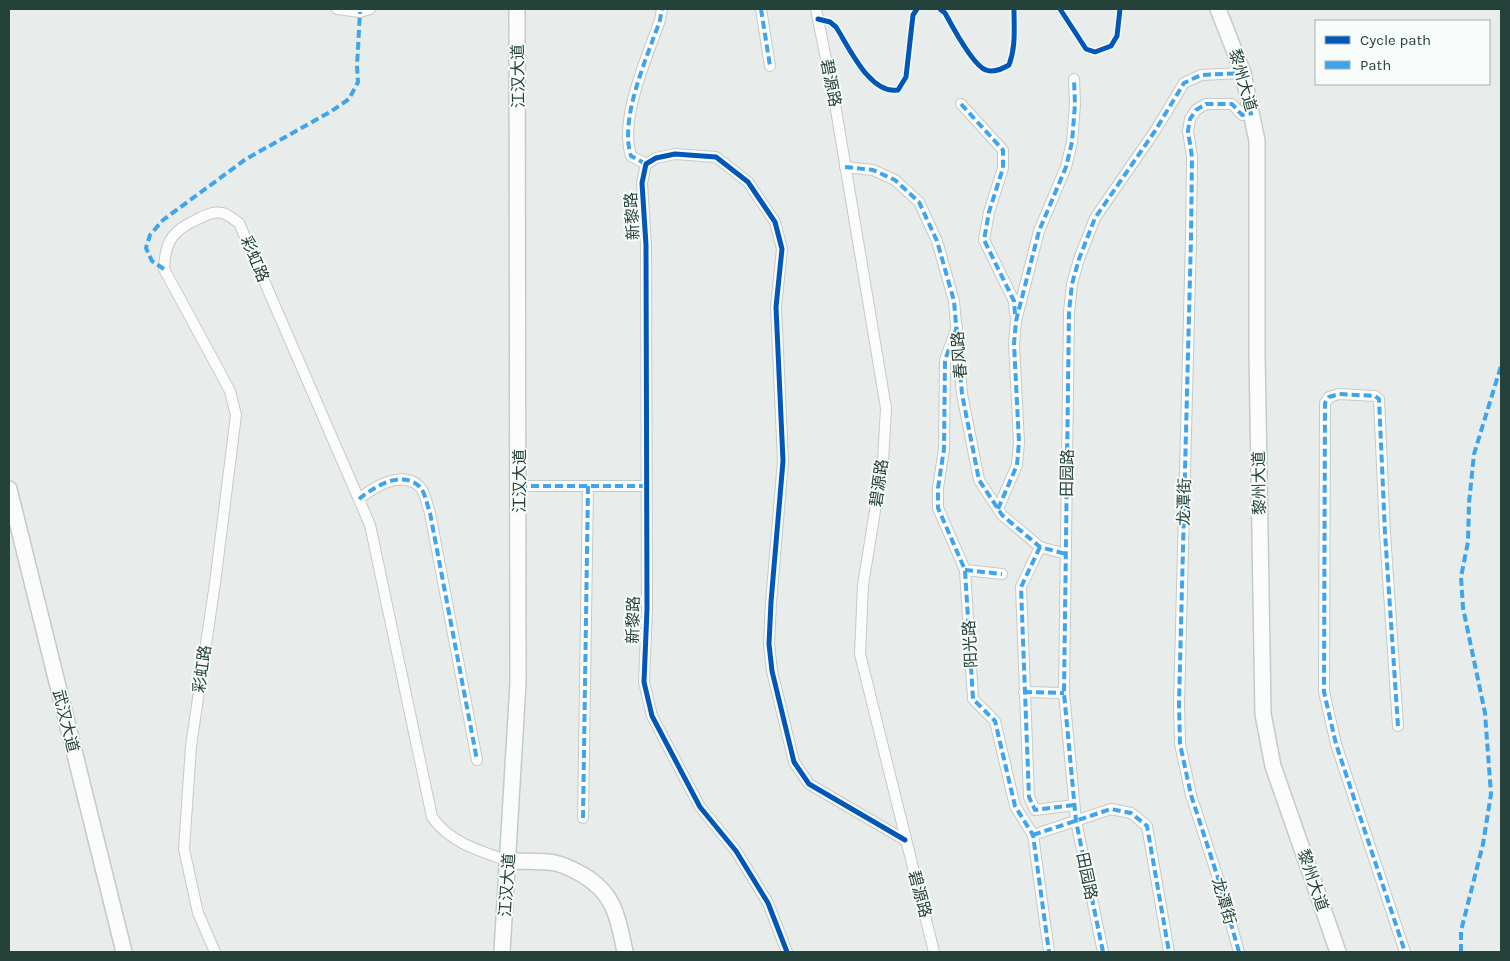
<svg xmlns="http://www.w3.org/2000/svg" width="1510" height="961" font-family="Karla,'Noto Sans SC',sans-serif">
  <rect width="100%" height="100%" fill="#e8edeb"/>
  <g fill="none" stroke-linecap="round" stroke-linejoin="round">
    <defs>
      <g id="street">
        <polyline points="337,9 360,12 370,9"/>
        <polyline points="761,9 770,66"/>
        <polyline points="816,9 835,104 886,408 883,461 863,585 860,654 934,952"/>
        <polyline points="961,104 1003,150 1003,168 989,212 984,240 1014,301 1015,313"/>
        <path d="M 646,164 L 631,156 C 619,118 647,58 660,20 L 662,9"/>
        <polyline points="845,167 873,170 895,180 919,202 937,241 954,301 962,394 979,480 1002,515 1040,547 1066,554"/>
        <polyline points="957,327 945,360 944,449 938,488 938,508 965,570 973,699 995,721 1015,806 1033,835 1049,952"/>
        <polyline points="519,486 645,486"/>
        <path d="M 359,499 C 374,487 402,469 420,487 C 425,492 427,505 430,513 L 477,760"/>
        <polyline points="998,509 1017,465 1019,442 1014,344 1016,321 1039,231 1066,167 1072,142 1075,104 1074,79"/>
        <polyline points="1040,547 1021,587 1029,797 1035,810 1074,805"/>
        <polyline points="965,570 1002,574"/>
        <polyline points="1024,692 1064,693"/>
        <polyline points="1398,726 1385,533 1379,399 1375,396 1339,394 1329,397 1325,403 1324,692 1336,744 1405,952"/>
        <polyline points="583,818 588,486"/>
        <polyline points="1033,835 1111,809 1131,813 1147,826 1169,952"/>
        <path d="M 215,952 L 198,913 L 184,849 L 191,746 L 215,583 L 236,415 L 230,391 L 164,269 C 165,240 173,230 200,218 C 206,215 214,211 222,213 C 228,214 234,220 239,223 L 370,525 L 432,817 C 450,843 480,851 509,861"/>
        <polyline points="787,952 768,903 736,851 700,807 652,716 644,682 647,609 646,245 642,183 646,164 656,158 675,154 716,157 748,182 775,222 782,249 776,307 783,461 771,602 769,644 772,671 794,762 809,784 905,840"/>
        <polyline points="1103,952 1076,821 1064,693 1069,312 1072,284 1079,259 1095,218 1155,131 1184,83 1201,75 1243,73"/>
        <polyline points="1239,952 1218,878 1191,795 1180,744 1179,704 1191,238 1192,157 1188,131 1190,119 1196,110 1206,104 1232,104 1242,115 1253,113"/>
      </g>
      <g id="secondary">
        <polyline points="1218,9 1243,73 1257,141 1257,353 1263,714 1273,766 1338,952"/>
        <polyline points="9,489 124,952"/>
        <path d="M 509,861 C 523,862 540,860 555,863 C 565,865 574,870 583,875 C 615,894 618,918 625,952"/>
        <polyline points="502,952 518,683 517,9"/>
      </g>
    </defs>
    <use href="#street" stroke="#c5cac8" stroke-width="12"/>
    <use href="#secondary" stroke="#c3cbc8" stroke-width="18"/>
    <use href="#street" stroke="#fcfcfc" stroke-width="10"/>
    <use href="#secondary" stroke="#fcfcfc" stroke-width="15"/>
    <g stroke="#3ea4ec" stroke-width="4" stroke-dasharray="8 4" stroke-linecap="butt">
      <polyline points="761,9 770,66"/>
      <polyline points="961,104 1003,150 1003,168 989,212 984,240 1014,301 1015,314"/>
      <path d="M 646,164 L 631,156 C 619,118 647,58 660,20 L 662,9"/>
      <polyline points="845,167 873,170 895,180 919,202 937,241 954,301 962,394 979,480 1002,515 1040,547 1066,554"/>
      <polyline points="164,269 152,261 146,248 150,235 163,220 246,159 330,112 349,99 358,82 357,66 360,12"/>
      <polyline points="957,327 945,360 944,449 938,488 938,508 965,570 973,699 995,721 1015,806 1033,835 1049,952"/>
      <polyline points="519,486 645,486"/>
      <path d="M 359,499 C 374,487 402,469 420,487 C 425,492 427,505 430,513 L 477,760"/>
      <polyline points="998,509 1017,465 1019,442 1014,344 1016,321 1039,231 1066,167 1072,142 1075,104 1074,79"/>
      <polyline points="1040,547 1021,587 1029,797 1035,810 1074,805"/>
      <polyline points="965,570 1002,574"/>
      <polyline points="1024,692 1064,693"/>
      <polyline points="1398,726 1385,533 1379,399 1375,396 1339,394 1329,397 1325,403 1324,692 1336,744 1405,952"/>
      <polyline points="583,818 588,486"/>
      <polyline points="1033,835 1111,809 1131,813 1147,826 1169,952"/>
      <polyline points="1103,952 1076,821 1064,693 1069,312 1072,284 1079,259 1095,218 1155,131 1184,83 1201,75 1243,73"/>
      <polyline points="1239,952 1218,878 1191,795 1180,744 1179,704 1191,238 1192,157 1188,131 1190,119 1196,110 1206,104 1232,104 1242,115 1253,113"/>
      <polyline points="1461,952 1461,931 1483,844 1491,794 1485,713 1463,608 1461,577 1468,542 1469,503 1474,454 1501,366"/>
    </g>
    <defs>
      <g id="cycleway">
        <path d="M 940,9 L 945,13 C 952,26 973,66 986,70 C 994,73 1002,69 1009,65 C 1016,46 1014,29 1014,9"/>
        <polyline points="1060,9 1086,49 1095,52 1111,46 1117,36 1120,9"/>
        <path d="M 818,19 L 830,22 L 836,27 C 849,47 870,95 898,90 L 906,77 L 913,15 L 917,9"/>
        <polyline points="787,952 768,903 736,851 700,807 652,716 644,682 647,609 646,245 642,183 646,164 656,158 675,154 716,157 748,182 775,222 782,249 776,307 783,461 771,602 769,644 772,671 794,762 809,784 905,840"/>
      </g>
    </defs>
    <use href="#cycleway" stroke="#f7fbf9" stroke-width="8"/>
    <use href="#cycleway" stroke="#0057b8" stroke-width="5"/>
  </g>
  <g text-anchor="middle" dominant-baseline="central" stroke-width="4" stroke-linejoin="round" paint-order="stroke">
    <g font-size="16" fill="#24423a" stroke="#f7fbf9">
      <text transform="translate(518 76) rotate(-91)">江汉大道</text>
      <text transform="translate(1243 80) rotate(74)">黎州大道</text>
      <text transform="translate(831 83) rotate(79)">碧源路</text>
      <text transform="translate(632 216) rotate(-93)">新黎路</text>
      <text transform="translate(255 259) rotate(67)">彩虹路</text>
      <text transform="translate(959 355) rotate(-94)">春风路</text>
      <text transform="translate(1067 473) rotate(-89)">田园路</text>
      <text transform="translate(519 481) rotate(-90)">江汉大道</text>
      <text transform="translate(879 483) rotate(-82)">碧源路</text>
      <text transform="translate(1259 483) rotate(-91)">黎州大道</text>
      <text transform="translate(1184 502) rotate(-89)">龙潭街</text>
      <text transform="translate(633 620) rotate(-89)">新黎路</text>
      <text transform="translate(970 644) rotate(-93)">阳光路</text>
      <text transform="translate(202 669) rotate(-82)">彩虹路</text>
      <text transform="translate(66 721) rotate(76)">武汉大道</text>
      <text transform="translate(1087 876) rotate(78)">田园路</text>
      <text transform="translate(1313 880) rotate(71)">黎州大道</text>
      <text transform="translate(507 885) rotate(-86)">江汉大道</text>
      <text transform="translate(920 894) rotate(75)">碧源路</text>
      <text transform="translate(1224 901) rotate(74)">龙潭街</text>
    </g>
  </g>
  <rect width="1510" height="961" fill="none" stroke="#24423a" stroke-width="20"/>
  <rect x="1315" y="20" width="175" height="65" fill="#f7fbf9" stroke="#a3b1ad"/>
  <rect x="1325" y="36" width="25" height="8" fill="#0057b8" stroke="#a3b1ad"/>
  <text x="1360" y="45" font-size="15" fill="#24423a">Cycle path</text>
  <rect x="1325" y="61" width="25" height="8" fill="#3ea4ec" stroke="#a3b1ad"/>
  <text x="1360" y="70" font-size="15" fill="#24423a">Path</text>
</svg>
